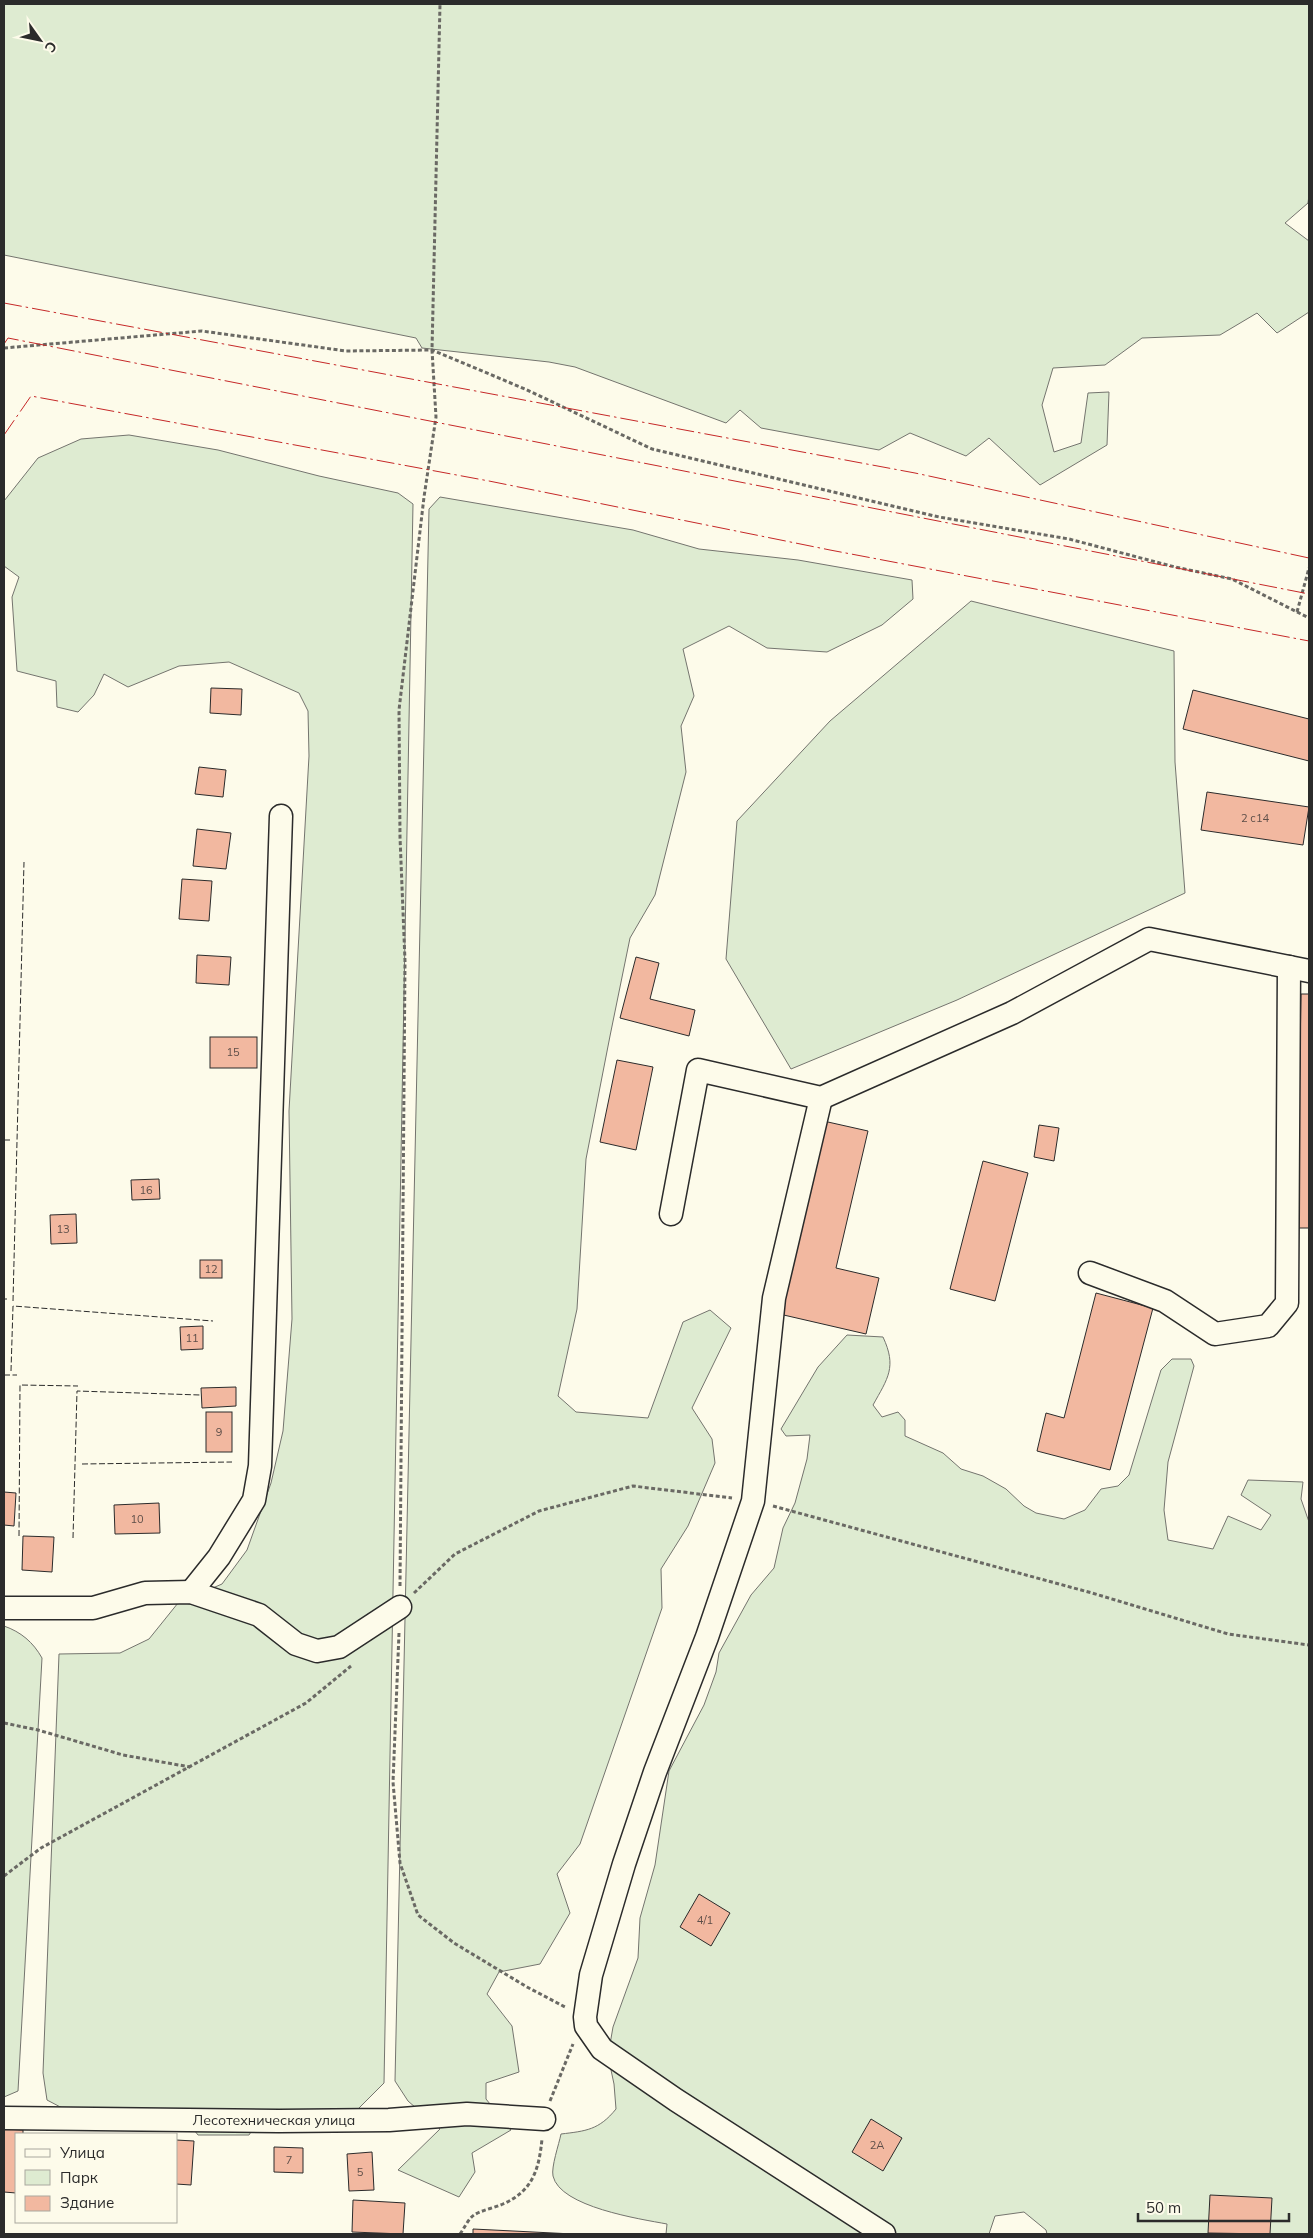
<svg xmlns="http://www.w3.org/2000/svg" width="1313" height="2238" font-family="Mulish,sans-serif">
  <rect width="100%" height="100%" fill="#fdfbea"/>
  <g fill="#deebd1" stroke="#74746e">
    <polygon points="4,4 1309,4 1309,195 1308,203 1285,223 1309,241 1309,312 1277,333 1257,313 1220,335 1142,338 1105,365 1053,368 1042,405 1054,452 1081,443 1088,393 1109,392 1107,445 1040,485 989,438 966,456 910,433 879,450 761,428 740,410 726,423 575,367 549,362 422,348 416,338 4,255"/>
    <polygon points="129,435 218,450 319,476 398,493 413,504 384,2083 352,2115 262,2115 249,2135 198,2135 180,2112 68,2111 47,2100 43,2073 59,1654 120,1653 149,1639 178,1603 222,1584 247,1550 271,1483 283,1431 292,1319 289,1111 309,756 308,711 299,693 229,662 179,666 128,687 104,674 94,695 78,712 57,707 56,681 17,671 12,597 19,577 4,566 4,501 38,458 81,439"/>
    <polygon points="440,497 633,530 699,549 798,560 912,580 913,599 882,625 827,652 767,648 729,626 683,649 694,696 681,726 686,772 655,895 630,938 610,1036 586,1159 577,1309 558,1396 576,1412 648,1418 683,1322 710,1310 731,1328 692,1408 712,1439 715,1463 688,1526 661,1569 662,1608 580,1844 557,1874 570,1913 540,1964 499,1972 487,1994 512,2026 519,2072 486,2083 486,2099 511,2130 472,2153 475,2172 459,2197 398,2170 440,2129 408,2101 395,2081 429,509"/>
    <polygon points="971,601 1174,651 1175,762 1185,893 957,1000 791,1069 726,959 737,821 830,721"/>
    <path d="M 847,1335 L 883,1337 C 897,1367 888,1378 873,1405 L 882,1417 L 898,1412 L 905,1420 L 905,1436 L 943,1453 L 961,1469 L 983,1476 L 1006,1489 L 1024,1506 L 1036,1513 L 1064,1519 L 1085,1510 L 1101,1489 L 1118,1486 L 1129,1475 L 1161,1370 L 1172,1359 L 1191,1359 L 1194,1366 L 1168,1462 L 1164,1510 L 1168,1540 L 1213,1549 L 1228,1516 L 1261,1530 L 1271,1515 L 1241,1495 L 1248,1480 L 1303,1482 L 1301,1499 L 1309,1522 L 1309,2234 L 1047,2234 L 1046,2230 L 1024,2212 L 995,2216 L 989,2234 L 666,2234 L 667,2224 C 640,2219 560,2207 553,2176 C 551,2167 559,2144 561,2134 C 586,2131 599,2130 616,2109 L 614,2084 L 608,2056 L 613,2027 L 638,1958 L 640,1918 L 655,1865 L 669,1771 L 704,1705 L 716,1672 L 719,1653 L 751,1595 L 774,1568 L 783,1528 L 795,1503 L 807,1459 L 810,1435 L 786,1436 L 781,1429 L 818,1367 Z"/>
    <path d="M 4,1626 C 21,1632 33,1642 42,1658 L 18,2091 L 4,2097 Z"/>
  </g>
  <g fill="#f2b8a0" stroke="#2b2b2b">
    <polygon points="211,688 242,689 241,715 210,713"/>
    <polygon points="1193,690 1309,719 1309,761 1183,729"/>
    <polygon points="199,767 226,770 223,797 195,794"/>
    <polygon points="1207,792 1309,807 1303,845 1201,830"/>
    <polygon points="197,829 231,833 226,869 193,866"/>
    <polygon points="182,879 212,881 209,921 179,919"/>
    <polygon points="197,955 231,957 229,985 196,983"/>
    <polygon points="636,957 659,963 650,999 695,1010 689,1036 620,1018"/>
    <polygon points="1301,994 1309,994 1309,1228 1297,1228"/>
    <rect x="210" y="1037" width="47" height="31"/>
    <polygon points="617,1060 653,1067 636,1150 600,1142"/>
    <polygon points="819,1120 868,1131 836,1268 879,1278 866,1334 775,1313"/>
    <polygon points="1039,1125 1059,1128 1054,1161 1034,1157"/>
    <polygon points="983,1161 1028,1173 995,1301 950,1289"/>
    <polygon points="159,1179 160,1199 132,1200 131,1180"/>
    <polygon points="76,1214 77,1243 51,1244 50,1215"/>
    <rect x="200" y="1260" width="22" height="18"/>
    <polygon points="1096,1293 1153,1308 1110,1470 1037,1451 1046,1413 1064,1418"/>
    <polygon points="203,1326 203,1349 181,1350 180,1327"/>
    <polygon points="236,1387 236,1406 202,1408 201,1388"/>
    <rect x="206" y="1412" width="26" height="40"/>
    <polygon points="4,1492 16,1493 14,1526 4,1525"/>
    <polygon points="159,1503 160,1533 115,1534 114,1505"/>
    <polygon points="23,1536 54,1537 52,1572 22,1570"/>
    <polygon points="699,1894 730,1913 711,1946 680,1927"/>
    <polygon points="871,2119 902,2138 883,2171 852,2152"/>
    <polygon points="4,2129 23,2130 23,2134 16,2134 16,2193 4,2192"/>
    <polygon points="176,2140 194,2141 191,2185 176,2184"/>
    <polygon points="274,2147 303,2148 303,2173 274,2172"/>
    <polygon points="372,2152 374,2190 349,2191 347,2154"/>
    <polygon points="1210,2195 1272,2198 1270,2234 1208,2233"/>
    <polygon points="353,2200 405,2203 403,2234 352,2232"/>
    <polygon points="473,2229 573,2234 473,2234"/>
  </g>
  <g fill="none" stroke-linecap="round" stroke-linejoin="round">
    <defs>
      <g id="minor">
        <polyline points="821,1098 774,1298 753,1501 707,1637 655,1772 624,1864 591,1975 585,2017 586,2026 602,2049 676,2100 884,2234"/>
        <polyline points="671,1214 698,1070 821,1098 1012,1013 1149,939 1309,971"/>
        <polyline points="1090,1273 1165,1301 1215,1334 1268,1326 1287,1303 1289,967"/>
        <polyline points="191,1592 219,1557 254,1500 260,1466 281,816"/>
        <polyline points="4,1608 93,1608 145,1593 191,1592 259,1615 296,1644 317,1651 339,1647 400,1607"/>
        <polyline points="4,2118 279,2121 389,2120 467,2114 544,2119"/>
      </g>
    </defs>
    <use href="#minor" stroke="#2b2b2b" stroke-width="25"/>
    <g stroke="#6a6964" stroke-width="3" stroke-dasharray="4 2.5" stroke-linecap="butt">
      <polyline points="4,348 202,331 346,351 432,350 525,389 652,449 939,517 1069,539 1175,567 1232,579 1309,618"/>
      <polyline points="1297,612 1309,568"/>
      <polyline points="773,1506 1092,1593 1228,1634 1309,1645"/>
      <polyline points="400,1586 405,961 400,837 399,710 424,497 436,417 432,350 440,4"/>
      <polyline points="414,1593 455,1554 539,1511 633,1486 732,1498"/>
      <polyline points="399,1633 393,1782 400,1863 418,1915 454,1943 527,1987 567,2008"/>
      <polyline points="4,1723 38,1730 123,1755 190,1767"/>
      <polyline points="4,1876 41,1848 306,1703 351,1666"/>
      <polyline points="550,2101 573,2044"/>
      <path d="M 460,2234 C 464,2229 468,2219 474,2215 C 482,2210 494,2208 503,2204 C 533,2191 539,2169 542,2139"/>
    </g>
    <use href="#minor" stroke="#fdfbea" stroke-width="22"/>
    <g stroke="#2b2b2b" stroke-width="1" stroke-dasharray="6 2.5" stroke-linecap="butt">
      <polyline points="4,1140 11,1140"/>
      <polyline points="4,1299 7,1299"/>
      <polyline points="13,1301 24,862"/>
      <polyline points="11,1371 13,1306 213,1321"/>
      <polyline points="4,1375 17,1375"/>
      <polyline points="82,1464 232,1462"/>
      <polyline points="19,1536 20,1385 78,1386"/>
      <polyline points="73,1538 77,1391 200,1395"/>
    </g>
    <g stroke="#c62828" stroke-width="1" stroke-dasharray="18 4 2.5 4" stroke-linecap="butt">
      <polyline points="4,303 915,473 1309,558"/>
      <polyline points="4,344 8,338 1309,594"/>
      <polyline points="4,435 31,396 489,481 830,550 1309,641"/>
    </g>
  </g>
  <g text-anchor="middle" dominant-baseline="central" stroke-width="4" stroke-linejoin="round" paint-order="stroke">
    <g font-size="11" fill="#5d4e48">
      <text x="1255" y="818">2 с14</text>
      <text x="233" y="1052">15</text>
      <text x="146" y="1190">16</text>
      <text x="63" y="1229">13</text>
      <text x="211" y="1269">12</text>
      <text x="192" y="1338">11</text>
      <text x="219" y="1432">9</text>
      <text x="137" y="1519">10</text>
      <text x="705" y="1920">4/1</text>
      <text x="877" y="2145">2А</text>
      <text x="289" y="2160">7</text>
      <text x="360" y="2172">5</text>
    </g>
    <g font-size="14" fill="#2b2b2b" stroke="#fdfbea">
      <text x="274" y="2120">Лесотехническая улица</text>
    </g>
  </g>
  <rect width="1313" height="2238" fill="none" stroke="#2b2b2b" stroke-width="10"/>
  <rect x="15" y="2133" width="162" height="90" fill="#fdfbea" stroke="#a9a89e"/>
  <rect x="25" y="2149" width="25" height="8" fill="#fdfbea" stroke="#a9a89e"/>
  <text x="60" y="2158" font-size="15" fill="#2b2b2b">Улица</text>
  <rect x="25" y="2170" width="25" height="15" fill="#deebd1" stroke="#a9a89e"/>
  <text x="60" y="2183" font-size="15" fill="#2b2b2b">Парк</text>
  <rect x="25" y="2196" width="25" height="15" fill="#f2b8a0" stroke="#a9a89e"/>
  <text x="60" y="2208" font-size="15" fill="#2b2b2b">Здание</text>
  <g transform="translate(40 40) rotate(123)" stroke="#fdfbea" stroke-width="4" paint-order="stroke">
  <path d="M0-4L9 19L0 12L-9 19Z" fill="#2b2b2b"/>
  <text y="-8" font-size="14" font-weight="bold" text-anchor="middle" fill="#2b2b2b">С</text>
  </g>
  <path d="M1138 2213v8h151v-8" fill="none" stroke="#2b2b2b" stroke-width="2.5"/>
  <text x="1146" y="2213" font-size="15" fill="#2b2b2b" stroke="#fdfbea" stroke-width="4" paint-order="stroke">50 m</text>
</svg>
